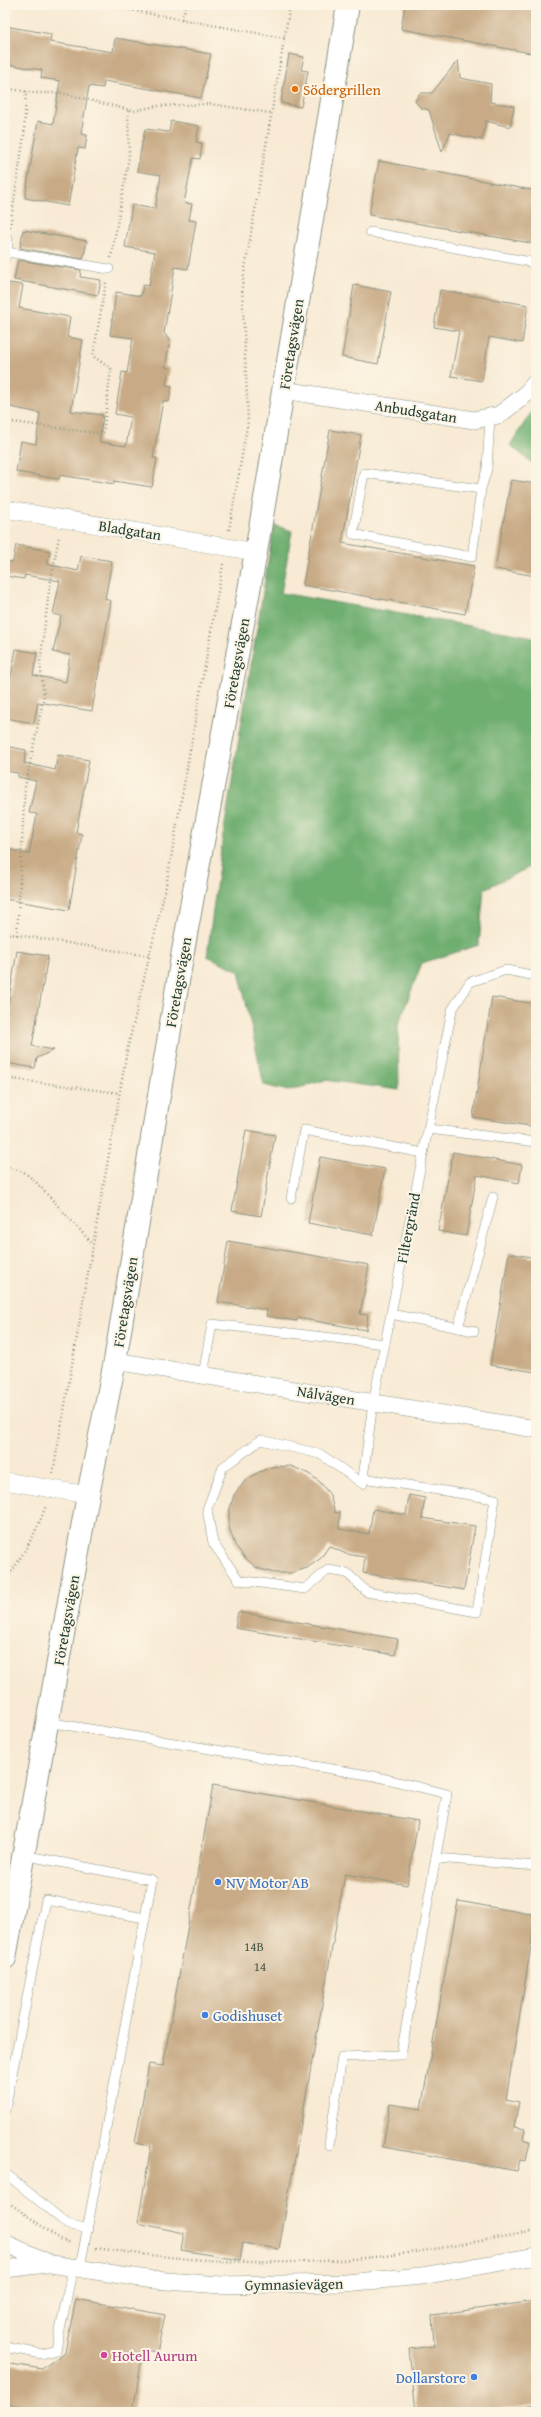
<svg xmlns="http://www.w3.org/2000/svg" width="541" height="2417" font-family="'Gentium Book Plus',serif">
  <rect width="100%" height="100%" fill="#fcf5e5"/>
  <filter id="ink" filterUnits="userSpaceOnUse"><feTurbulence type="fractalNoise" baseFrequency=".025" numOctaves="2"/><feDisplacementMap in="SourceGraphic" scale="8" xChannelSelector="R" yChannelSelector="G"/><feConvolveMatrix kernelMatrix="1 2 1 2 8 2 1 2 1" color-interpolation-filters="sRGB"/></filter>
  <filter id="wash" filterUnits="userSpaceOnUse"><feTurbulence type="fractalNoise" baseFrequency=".012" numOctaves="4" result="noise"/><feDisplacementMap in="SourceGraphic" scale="16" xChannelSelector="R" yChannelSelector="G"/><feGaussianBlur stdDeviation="0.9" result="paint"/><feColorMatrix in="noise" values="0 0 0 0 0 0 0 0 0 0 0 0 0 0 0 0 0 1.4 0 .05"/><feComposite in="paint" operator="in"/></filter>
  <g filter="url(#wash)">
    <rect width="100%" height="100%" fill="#f8ead4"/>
    <g fill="#6eae6f" stroke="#467652">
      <polygon points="536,405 536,466 510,445"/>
      <polygon points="274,525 292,531 281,593 534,637 536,635 536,864 484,889 479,945 422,963 398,1025 399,1090 325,1080 288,1091 264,1085 239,971 207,956 222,842"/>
    </g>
    <g id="blocks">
      <g fill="#c8ab86">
        <polygon points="405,5 536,5 536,54 401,29"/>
        <polygon points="5,26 51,34 50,42 113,52 115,38 211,54 201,98 104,81 103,88 89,86 81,134 87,135 85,149 78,148 68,206 25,198 38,121 53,124 60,81 41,78 42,70 5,64"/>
        <polygon points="289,54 304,57 301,70 308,71 301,107 281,103"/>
        <polygon points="458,60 460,78 491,84 490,102 514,106 510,127 486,121 482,140 450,133 442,152 429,110 421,108 415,101 420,93 432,93"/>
        <polygon points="171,121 199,126 196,142 202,143 200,159 193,158 184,203 192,204 189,220 196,221 188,269 175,267 164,333 170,341 165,367 169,368 166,385 172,386 169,402 163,401 153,458 157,458 152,487 114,481 114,484 60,475 59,479 16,472 21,441 36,444 40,413 5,406 5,301 8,283 23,285 19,308 70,317 67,337 83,340 71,411 103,415 99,442 126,446 131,417 115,414 122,372 127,373 133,338 110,335 116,292 141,296 143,285 149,286 155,252 125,247 132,205 155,209 161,175 137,171 145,129 169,132"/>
        <polygon points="379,161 536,191 536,244 369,215"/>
        <polygon points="23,230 87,241 83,259 20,248"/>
        <polygon points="18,260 81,270 80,277 101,280 98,295 14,280"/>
        <polygon points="354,285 391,292 378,364 342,357"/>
        <polygon points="440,290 528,305 522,343 489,337 482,381 451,376 459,331 434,327"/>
        <polygon points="330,430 361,435 342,543 474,566 465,614 303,585"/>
        <polygon points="511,480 536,484 536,576 495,569"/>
        <polygon points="16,545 50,551 47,564 78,571 81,556 112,561 105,599 111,601 92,711 38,702 34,723 5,718 5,686 9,687 16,649 37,653 33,675 66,682 70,655 53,652 61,616 53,614 60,581 25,575 24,579 5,576 5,561 13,562"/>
        <polygon points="5,746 26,750 24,763 55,770 58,755 89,760 76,833 82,834 69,910 5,899 5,849 29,854 37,814 29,813 36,781 18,777 18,773 5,771"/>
        <polygon points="17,951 48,956 32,1046 54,1050 37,1058 35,1068 5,1063 5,1023"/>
        <polygon points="492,997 536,1004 536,1127 473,1117"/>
        <polygon points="246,1130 275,1135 261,1216 232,1211"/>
        <polygon points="453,1152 522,1165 519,1183 477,1175 466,1236 438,1231"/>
        <polygon points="320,1157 385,1169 373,1235 308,1223"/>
        <polygon points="228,1241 369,1265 360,1314 368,1315 366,1330 298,1318 297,1321 266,1316 267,1310 218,1302"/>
        <polygon points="509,1253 536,1258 536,1372 490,1365"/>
        <polygon points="291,1466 309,1474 320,1482 330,1495 335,1513 340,1512 339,1529 369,1534 373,1509 406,1515 409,1495 425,1498 422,1518 475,1526 464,1590 363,1573 365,1557 346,1554 329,1546 321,1558 307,1568 291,1573 274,1573 257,1568 244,1557 235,1545 229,1527 229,1511 234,1495 246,1480 259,1472 272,1467"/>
        <polygon points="238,1612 398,1639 395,1655 235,1628"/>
        <polygon points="213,1785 418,1821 407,1885 345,1874 279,2249 243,2243 240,2260 181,2250 184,2233 138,2223 151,2146 135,2143 149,2064 163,2066"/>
        <polygon points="458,1901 536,1915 506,2099 519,2102 514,2127 525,2129 523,2139 530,2141 526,2161 520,2160 517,2171 383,2147 390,2104 421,2109"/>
        <polygon points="76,2299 165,2315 157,2352 143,2350 133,2412 35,2412 36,2409 5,2403 5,2363 42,2369 65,2352"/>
        <polygon points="536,2301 536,2405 482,2412 416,2412 409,2349 434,2346 432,2315"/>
      </g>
    </g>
  </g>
  <g filter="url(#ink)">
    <use href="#blocks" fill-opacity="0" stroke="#8c9484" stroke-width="1"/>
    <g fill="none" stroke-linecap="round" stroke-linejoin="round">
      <defs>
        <g id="service">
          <polyline points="370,232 536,263"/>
          <polyline points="5,239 8,239 7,252"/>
          <polyline points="5,258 7,252 109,269"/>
          <polyline points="481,489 472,557 353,534 364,473 481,489 487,469 490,417"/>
          <polyline points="428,1129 536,1142"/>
          <polyline points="291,1198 304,1130 423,1153"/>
          <polyline points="391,1314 474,1331"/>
          <polyline points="458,1328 493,1197"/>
          <polyline points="203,1375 212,1324 385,1344"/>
          <polyline points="363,1478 495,1499 477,1612 367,1592 347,1573 328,1570 305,1589 239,1580 213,1543 207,1509 223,1467 261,1440 320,1454 363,1484 363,1478 373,1403 452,1010 470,982 506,970 536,976"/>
          <polyline points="47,1722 374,1776 447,1794 401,2055 342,2057 329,2145"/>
          <polyline points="23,1855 152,1880 80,2268"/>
          <polyline points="436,1858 536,1866"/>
          <polyline points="5,2110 46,1900 145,1918"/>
          <polyline points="5,2173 67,2224 88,2229"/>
          <polyline points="5,2347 42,2354 56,2350 73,2267"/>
        </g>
        <g id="minor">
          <polyline points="283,390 474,420 499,415 525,395 536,382"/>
          <polyline points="5,509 256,552"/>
          <polyline points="115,1361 536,1429"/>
          <polyline points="5,1481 88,1495"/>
          <polyline points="5,2243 51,2264 153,2280 221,2285 345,2283 422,2276 536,2256"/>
          <polyline points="5,2269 47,2264"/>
        </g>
        <polyline id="tertiary" points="5,1958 88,1495 115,1361 183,951 256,552 348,5"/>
      </defs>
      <use href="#service" stroke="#8c9484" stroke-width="10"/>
      <use href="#minor" stroke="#8c9484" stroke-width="18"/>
      <use href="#tertiary" stroke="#8c9484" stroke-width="24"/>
      <g stroke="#8c9484" stroke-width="2.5" stroke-dasharray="1 3" stroke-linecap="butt">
        <polyline points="102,5 284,38"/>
        <polyline points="182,19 186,5"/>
        <polyline points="5,88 34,93 61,93 134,111 156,106 210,104 270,113"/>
        <polyline points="10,227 24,136 26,91"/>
        <polyline points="111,258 129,157 128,110"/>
        <polyline points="5,421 103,434 111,369 93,356 106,282"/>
        <polyline points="229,530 248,421 242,286 290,5"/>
        <polyline points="5,933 149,956"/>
        <polyline points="17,935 25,787 44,696 40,663 49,591 59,536"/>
        <polyline points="5,1078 119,1093"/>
        <polyline points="5,1166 24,1172 35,1181 91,1242"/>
        <polyline points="53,1473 127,1051 166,886 223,564"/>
        <path d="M 5,1582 C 21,1557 37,1533 46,1505"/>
        <polyline points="5,2200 60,2239 71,2243"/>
        <path d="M 96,2248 C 191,2262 278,2267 374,2257 C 428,2252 482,2240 536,2231"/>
      </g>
      <use href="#service" stroke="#fff" stroke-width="9"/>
      <use href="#minor" stroke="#fff" stroke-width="17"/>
      <use href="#tertiary" stroke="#fff" stroke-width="22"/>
    </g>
  </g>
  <circle fill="#e8710a" stroke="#fcf5e5" stroke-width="1.5" cx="295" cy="89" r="4"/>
  <g fill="#3f7fe0" stroke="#fcf5e5" stroke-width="1.5">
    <circle cx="218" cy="1882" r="4"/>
    <circle cx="205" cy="2015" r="4"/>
    <circle cx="474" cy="2377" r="4"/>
  </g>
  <circle fill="#d1479c" stroke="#fcf5e5" stroke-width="1.5" cx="104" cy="2355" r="4"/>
  <g text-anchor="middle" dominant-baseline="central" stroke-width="4" stroke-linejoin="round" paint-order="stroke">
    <g font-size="13" fill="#495848">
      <text x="254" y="1946">14B</text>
      <text x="260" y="1966">14</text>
    </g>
    <g font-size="15" fill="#c56008" stroke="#fcf5e5" text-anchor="start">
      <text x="303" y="89">Södergrillen</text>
    </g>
    <g font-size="15" fill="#1f3d34" stroke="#fcf5e5">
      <text transform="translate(291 344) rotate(-81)">Företagsvägen</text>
      <text transform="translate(416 411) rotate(9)">Anbudsgatan</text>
      <text transform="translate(130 530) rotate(9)">Bladgatan</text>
      <text transform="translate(236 663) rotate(-80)">Företagsvägen</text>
      <text transform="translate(178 982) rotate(-80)">Företagsvägen</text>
      <text transform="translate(408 1228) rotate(-79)">Filtergränd</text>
      <text transform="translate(125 1302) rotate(-81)">Företagsvägen</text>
      <text transform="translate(326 1395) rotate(9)">Nålvägen</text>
      <text transform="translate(66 1620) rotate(-80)">Företagsvägen</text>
      <text transform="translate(294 2284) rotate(-1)">Gymnasievägen</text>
    </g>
    <g font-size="15" fill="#366cbe" stroke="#fcf5e5" text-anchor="start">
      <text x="226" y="1882">NV Motor AB</text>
      <text x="213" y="2015">Godishuset</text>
      <text x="466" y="2377" text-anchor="end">Dollarstore</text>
    </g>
    <g font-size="15" fill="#b23c85" stroke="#fcf5e5" text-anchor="start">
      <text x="112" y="2355">Hotell Aurum</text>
    </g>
  </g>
  <rect width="541" height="2417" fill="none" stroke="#fcf5e5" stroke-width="20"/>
</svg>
